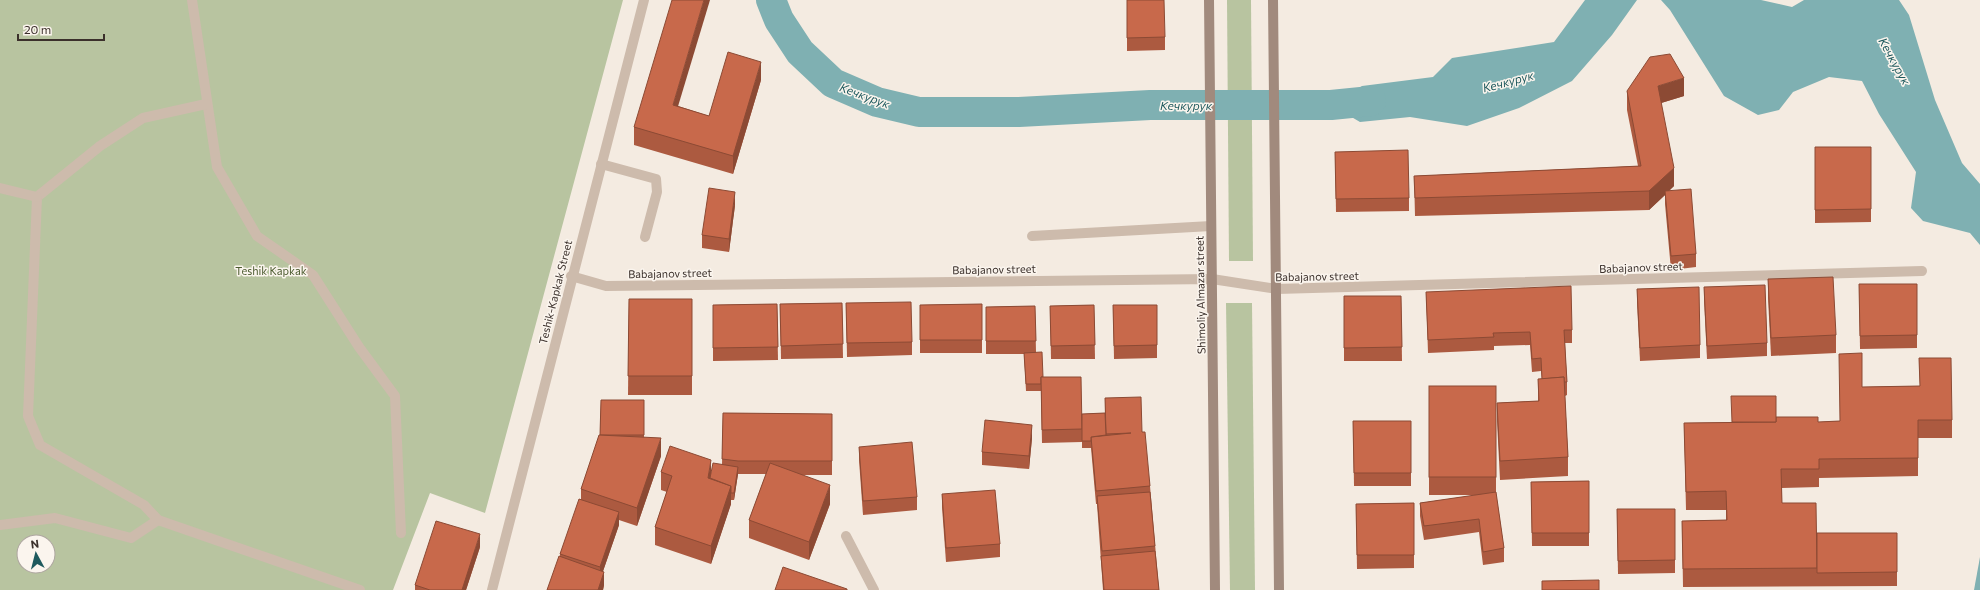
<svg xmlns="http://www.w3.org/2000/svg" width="1980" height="590" font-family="Commissioner,sans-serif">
  <rect width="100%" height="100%" fill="#f4ebe1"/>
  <g fill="#b8c4a0" fill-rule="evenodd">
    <path d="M 0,0 L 623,0 L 485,513 L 430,493 L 393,590 L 0,590 ZM 24,542 L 48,542 L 48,566 L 24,566 Z"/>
    <polygon points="1227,0 1251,0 1253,261 1229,261"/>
    <polygon points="1226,303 1252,303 1255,590 1230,590"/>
  </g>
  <g fill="#7fb0b2">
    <polygon points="1585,0 1637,0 1612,35 1572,81 1519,108 1467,126 1410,117 1360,122 1331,105 1362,86 1433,77 1452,58 1554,42"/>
    <polygon points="1661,0 1761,0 1792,7 1804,0 1899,0 1909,15 1935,100 1962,163 1980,184 1980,245 1970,233 1923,221 1911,208 1916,172 1879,114 1862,81 1829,77 1793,92 1779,110 1758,115 1724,96 1670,10"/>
    <polygon points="1980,557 1980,590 1974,590"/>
  </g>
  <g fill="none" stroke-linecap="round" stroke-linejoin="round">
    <polyline stroke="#7fb0b2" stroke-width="30" points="771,0 779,20 800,52 833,83 877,102 919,112 1019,112 1150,105 1331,105 1371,101"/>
    <g stroke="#cdbbac" stroke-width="10">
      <polyline points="192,0 217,167 257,236 313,275 359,347 395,396 401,533"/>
      <polyline points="206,104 143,118 100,146 37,197 28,416 40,445 144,505 158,520 360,590"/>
      <polyline points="601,164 656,179 657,192 645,237"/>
      <polyline points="0,188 37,197"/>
      <polyline points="1032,236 1211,226"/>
      <polyline points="0,525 55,518 131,538 158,520"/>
      <polyline points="846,536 874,590"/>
    </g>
    <g stroke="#cdbbac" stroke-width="10">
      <polyline points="571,276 606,286 1212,279 1277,289 1922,271"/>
      <polyline points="492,590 644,0"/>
    </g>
    <g stroke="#a18a7d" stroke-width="10">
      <polyline points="1209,0 1215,590"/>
      <polyline points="1273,0 1279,590"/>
    </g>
  </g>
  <g fill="#ac5a40">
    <polygon points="1127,0 1165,37 1165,50 1127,51"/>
    <polygon points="761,80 733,174 634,145 634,127 678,106 709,116"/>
    <polygon points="1627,91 1684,96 1661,103 1674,186 1669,190 1696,254 1696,267 1671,270 1665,204 1665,195 1649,210 1415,216 1414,176 1638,166 1627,110"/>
    <polygon points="1815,147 1871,147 1871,222 1815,223"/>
    <polygon points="1335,152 1409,198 1409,211 1336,212"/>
    <polygon points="735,205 729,252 702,248 702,235"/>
    <polygon points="1768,279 1836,335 1836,353 1771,356 1768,298"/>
    <polygon points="1859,284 1917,284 1917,348 1860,349"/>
    <polygon points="1704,287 1767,343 1767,356 1707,359 1704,300"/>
    <polygon points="1637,289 1700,345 1700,358 1640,361 1637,303"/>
    <polygon points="1426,292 1572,330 1572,343 1565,343 1567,382 1567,395 1565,396 1568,457 1568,476 1500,480 1497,421 1497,403 1538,401 1538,379 1542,379 1541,371 1532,372 1530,345 1494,346 1494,350 1428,353"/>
    <polygon points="1344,296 1401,296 1402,361 1344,361"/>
    <polygon points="629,299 692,299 692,395 628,395"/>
    <polygon points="842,303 843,358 781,359 780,304"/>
    <polygon points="846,303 912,342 912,355 847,357"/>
    <polygon points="777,304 778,360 713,361 713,305"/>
    <polygon points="982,304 982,353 920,353 920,305"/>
    <polygon points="1094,305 1095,359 1051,359 1050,306"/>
    <polygon points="1113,305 1157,305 1157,358 1114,359"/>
    <polygon points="1035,306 1036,352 1043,377 1082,414 1105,413 1105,398 1142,432 1150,486 1159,590 1103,590 1097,504 1096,504 1091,448 1082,448 1082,437 1082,442 1042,443 1041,391 1026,391 1024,354 986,354 986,307"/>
    <polygon points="1919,358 1952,420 1952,438 1918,438 1918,476 1819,478 1819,487 1782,488 1782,503 1817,533 1897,533 1897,586 1683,587 1682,521 1726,520 1726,510 1686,510 1684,423 1776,422 1818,422 1840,421 1862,387 1920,386"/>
    <polygon points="1429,386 1496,386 1496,493 1504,548 1504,562 1483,565 1479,532 1424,540 1420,516 1420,503 1477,495 1429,495"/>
    <polygon points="601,400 644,400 644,437 661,456 637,526 619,520 619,525 603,571 604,585 603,590 547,590 560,557 560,554 581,499 581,489 600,436"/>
    <polygon points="723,413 832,414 832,475 800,475 830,504 809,560 749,538 749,520 766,474 738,474 734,500 731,500 731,504 711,564 655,545 655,527 667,492 661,490 661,472 711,473 722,465"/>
    <polygon points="1353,421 1411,421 1411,486 1354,486"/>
    <polygon points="1032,438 1029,469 982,465 982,452"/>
    <polygon points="859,447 917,497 917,510 863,515 859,460"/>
    <polygon points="1589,481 1589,546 1532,546 1531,482"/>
    <polygon points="942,494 1000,544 1000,557 946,562 942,507"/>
    <polygon points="1414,503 1414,568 1357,569 1356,504"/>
    <polygon points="1617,509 1675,509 1675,573 1618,574"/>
    <polygon points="480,547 466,590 415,590 415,585"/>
  </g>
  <g fill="#8c4a34">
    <polygon points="704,0 710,0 673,123 673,105"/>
    <polygon points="761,62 761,80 733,174 733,156"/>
    <polygon points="1684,78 1684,96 1658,104 1658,86"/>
    <polygon points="1674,168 1674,186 1665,195 1665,191 1665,195 1649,210 1649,191"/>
    <polygon points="735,192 735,205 729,252 729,239"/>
    <polygon points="1032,425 1032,438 1029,469 1029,456"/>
    <polygon points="661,438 661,456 637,526 637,508"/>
    <polygon points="711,460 711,479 708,478"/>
    <polygon points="738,467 738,474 734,500 734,493"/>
    <polygon points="830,485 830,504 809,560 809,542"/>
    <polygon points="731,486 731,504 711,564 711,546"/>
    <polygon points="619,512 619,525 600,580 600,567"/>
    <polygon points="480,534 480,547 466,590 462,590"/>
    <polygon points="604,572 604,585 603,590 598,590"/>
  </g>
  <g fill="#c8694b" stroke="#8c4a34">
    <polygon points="672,0 704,0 673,105 709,116 728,52 761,62 733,156 634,127"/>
    <polygon points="1127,0 1164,0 1165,37 1127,38"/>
    <polygon points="1670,54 1684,78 1658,86 1674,168 1649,191 1415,198 1414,176 1641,166 1627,91 1650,57"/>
    <polygon points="1815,147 1871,147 1871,209 1815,210"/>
    <polygon points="1408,150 1409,198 1336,199 1335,152"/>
    <polygon points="709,188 735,192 729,239 702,235"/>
    <polygon points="1691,189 1696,254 1671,256 1665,191"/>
    <polygon points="1833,277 1836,335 1771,338 1768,279"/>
    <polygon points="1859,284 1917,284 1917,335 1860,336"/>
    <polygon points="1765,285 1767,343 1707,346 1704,287"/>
    <polygon points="1571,286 1572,330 1564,330 1567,382 1564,382 1564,377 1542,379 1541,358 1532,359 1530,332 1493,333 1494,337 1428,340 1426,292"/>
    <polygon points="1699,287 1700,345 1640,348 1637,289"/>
    <polygon points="1344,296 1401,296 1402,347 1344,348"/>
    <polygon points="629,299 692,299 692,376 628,376"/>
    <polygon points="911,302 912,342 847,343 846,303"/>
    <polygon points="842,303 843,344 781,346 780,304"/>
    <polygon points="777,304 778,347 713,348 713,305"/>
    <polygon points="982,304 982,340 920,340 920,305"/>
    <polygon points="1094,305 1095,345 1051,346 1050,306"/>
    <polygon points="1113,305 1157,305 1157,345 1114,346"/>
    <polygon points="1035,306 1036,341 986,341 986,307"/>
    <polygon points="1042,352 1043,377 1041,377 1041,384 1026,384 1024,353"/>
    <polygon points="1862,353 1862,387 1920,386 1919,358 1951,358 1952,420 1918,420 1918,458 1819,459 1819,469 1781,469 1782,503 1816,503 1817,568 1683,569 1682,521 1727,520 1726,491 1686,492 1684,423 1776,422 1776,417 1818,417 1818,422 1840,421 1839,354"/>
    <polygon points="1041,377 1081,377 1082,429 1042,430"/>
    <polygon points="1564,377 1568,457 1500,461 1497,403 1539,401 1538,379"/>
    <rect x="1429" y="386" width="67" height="91"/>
    <polygon points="1731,396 1776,396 1776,422 1732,422"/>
    <polygon points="1141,397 1142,432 1145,432 1150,486 1096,491 1091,437 1131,433 1106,434 1105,398"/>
    <polygon points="601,400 644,400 644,435 600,435"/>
    <polygon points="723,413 832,414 832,461 738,461 722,459"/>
    <polygon points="1105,413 1106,435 1091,437 1091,441 1082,441 1082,414"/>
    <polygon points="985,420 1032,425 1029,456 982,452"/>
    <polygon points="1353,421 1411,421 1411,473 1354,473"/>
    <polygon points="599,435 661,438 637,508 581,489"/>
    <polygon points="912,442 917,497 863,501 859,447"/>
    <polygon points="670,446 711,460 708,478 731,486 711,546 655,527 672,476 661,472"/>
    <polygon points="713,463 738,467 734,493 731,493 731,486 710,478"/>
    <polygon points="770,463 830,485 809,542 749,520"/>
    <polygon points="1589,481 1589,533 1532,533 1531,482"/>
    <polygon points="995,490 1000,544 946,548 942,494"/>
    <polygon points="1150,492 1155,546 1102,551 1097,496"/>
    <polygon points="1496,492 1504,548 1483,552 1479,519 1424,526 1420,503"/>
    <polygon points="579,499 619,512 600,567 560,554"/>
    <polygon points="1414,503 1414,555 1357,555 1356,504"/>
    <polygon points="1617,509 1675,509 1675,560 1618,561"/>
    <polygon points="436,521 480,534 462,590 430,590 415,585"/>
    <polygon points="1817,533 1897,533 1897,572 1817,573"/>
    <polygon points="1155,551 1159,590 1104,590 1101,556"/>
    <polygon points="559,556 604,572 598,590 547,590"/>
    <polygon points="783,567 847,589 847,590 775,590"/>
    <polygon points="1599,580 1599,590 1542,590 1542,581"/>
  </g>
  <g text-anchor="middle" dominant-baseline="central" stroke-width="3" stroke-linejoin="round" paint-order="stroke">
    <g font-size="11" fill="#3b302b" stroke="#fbf5ee">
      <text transform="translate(1641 267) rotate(-2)">Babajanov street</text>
      <text transform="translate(994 269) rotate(-1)">Babajanov street</text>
      <text transform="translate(670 273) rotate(-1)">Babajanov street</text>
      <text transform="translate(1317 276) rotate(-1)">Babajanov street</text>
      <text transform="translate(555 292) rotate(-76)">Teshik-Kapkak Street</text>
      <text transform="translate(1200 295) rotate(-91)">Shimoliy Almazar street</text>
    </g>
    <g font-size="11" fill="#4a5a2e" stroke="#fbf5ee">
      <text x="271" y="270">Teshik Kapkak</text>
    </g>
    <g font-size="12" font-style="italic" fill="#1f5a5e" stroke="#fbf5ee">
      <text transform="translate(1895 61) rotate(61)">Кечкурук</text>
      <text transform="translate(1508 81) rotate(-15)">Кечкурук</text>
      <text transform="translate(865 95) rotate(20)">Кечкурук</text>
      <text x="1186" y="105">Кечкурук</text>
    </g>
  </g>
  <g transform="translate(36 554) rotate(353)"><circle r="19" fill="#fbf5ee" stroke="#aea6a0"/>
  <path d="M0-3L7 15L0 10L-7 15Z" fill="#1f5a5e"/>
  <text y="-6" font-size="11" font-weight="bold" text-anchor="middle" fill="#3b302b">N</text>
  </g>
  <path d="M18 34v6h86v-6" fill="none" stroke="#3b302b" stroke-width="2"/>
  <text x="24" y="34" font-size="12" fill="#3b302b" stroke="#fbf5ee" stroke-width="3" paint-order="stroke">20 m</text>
</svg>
